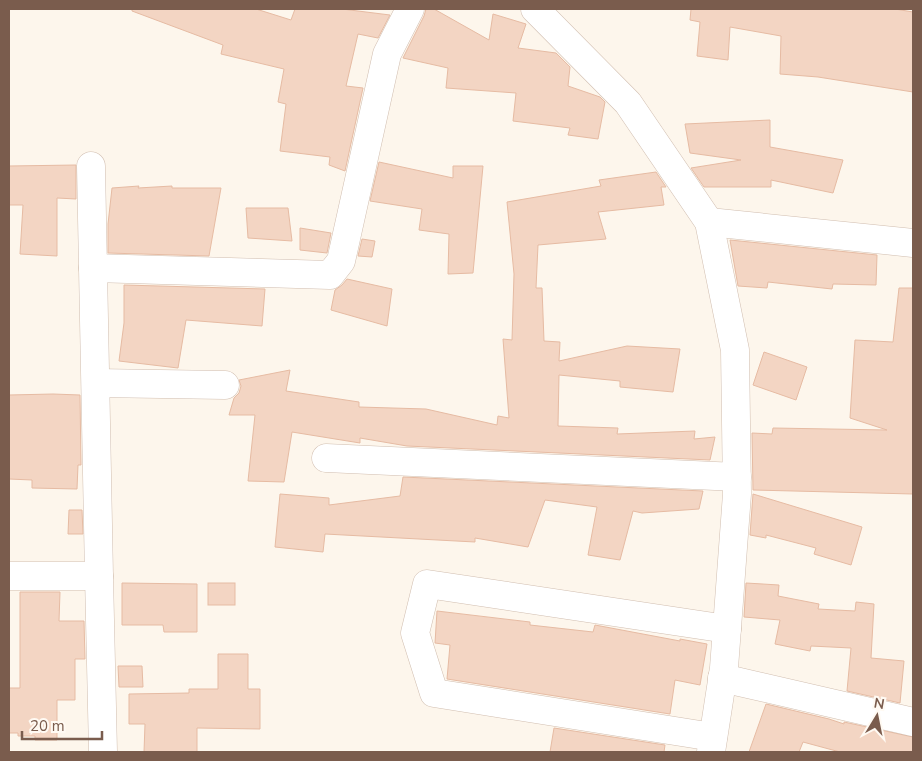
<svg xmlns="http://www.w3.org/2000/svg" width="922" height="761" font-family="'Nunito Sans',sans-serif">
  <rect width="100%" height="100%" fill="#fdf6ec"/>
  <g fill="#f3d5c3" stroke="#e6bba3">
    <polygon points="132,9 256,9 291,20 295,9 342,9 390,15 378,38 358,34 346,86 363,88 345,171 329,165 330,157 280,151 286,104 278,102 284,69 221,54 223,45 132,11"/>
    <polygon points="426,9 434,9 489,40 493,14 526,24 518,48 556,53 570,67 568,86 600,97 605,102 598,139 568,135 570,128 513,121 516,93 446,88 448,68 403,58 424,16"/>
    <polygon points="691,9 895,9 913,12 913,92 818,77 780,74 781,36 730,27 728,60 697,56 700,22 690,20"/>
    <polygon points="770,120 770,147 843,160 833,193 771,180 771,187 704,187 691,168 741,160 690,153 685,124"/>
    <polygon points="379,162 453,178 453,166 483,166 473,273 448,274 449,234 419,230 422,209 370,201"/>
    <polygon points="76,165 76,199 57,198 57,256 20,254 23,205 9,205 9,166"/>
    <polygon points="656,172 666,187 661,187 664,205 598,212 606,239 538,245 536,288 542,288 544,341 560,342 559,361 627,346 680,349 673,392 620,387 620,381 559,375 558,426 618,428 617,434 695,431 694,439 715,437 710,460 407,446 360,438 360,443 292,432 284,482 248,481 255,415 229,415 234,398 239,393 241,386 239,380 290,370 286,391 359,402 359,407 426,409 497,425 498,416 509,418 503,339 512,340 514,274 507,202 601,186 599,180"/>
    <polygon points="139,186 138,188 172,186 172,188 221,188 209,256 108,253 108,224 112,188"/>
    <polygon points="246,208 288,208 292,241 248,238"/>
    <polygon points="300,228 331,233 327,253 300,250"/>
    <polygon points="362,239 375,241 372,257 358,256"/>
    <polygon points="730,240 877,255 876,285 833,284 832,289 768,282 767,288 738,286"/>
    <polygon points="347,279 392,289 387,326 331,310 335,290 342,285"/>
    <polygon points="124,285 265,289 262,326 186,320 178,368 119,361 124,323"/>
    <polygon points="899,288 913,288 913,494 753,490 752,433 772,434 773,428 887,430 850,418 855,340 893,342"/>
    <polygon points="764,352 807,367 796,400 753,385"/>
    <polygon points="53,394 80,395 81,465 78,465 77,489 32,488 32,480 9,479 9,395"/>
    <polygon points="403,477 703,491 699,509 642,513 633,511 620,560 588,555 597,507 545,500 528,547 475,538 475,542 325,534 323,552 275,547 280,494 329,498 329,505 400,496"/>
    <polygon points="753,494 862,527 851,565 814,554 816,548 766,535 766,538 750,535"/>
    <polygon points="69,510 82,510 83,534 68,534"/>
    <polygon points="122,583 197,584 197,632 164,632 163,625 122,625"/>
    <rect x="208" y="583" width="27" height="22"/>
    <polygon points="746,583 779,585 778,596 819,604 818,609 855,611 856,602 874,604 871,658 904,661 900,703 847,691 851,648 811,646 810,651 775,644 780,620 744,617"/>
    <polygon points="20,592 60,592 59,621 84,621 85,659 75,659 75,700 57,700 57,740 35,740 35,736 18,736 18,733 9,733 9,688 20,688"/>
    <polygon points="437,611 530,622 530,625 593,632 595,625 680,641 680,639 707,644 700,685 675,680 670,714 447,679 450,645 435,643"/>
    <polygon points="218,654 248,654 248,689 260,689 260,729 197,728 197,752 144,752 145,724 129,724 129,694 189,693 189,689 218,689"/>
    <polygon points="118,666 142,666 143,687 119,687"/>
    <polygon points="766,704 829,719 844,724 844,722 913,737 913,752 840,752 803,742 799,752 749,752"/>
    <polygon points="554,728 665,745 664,752 550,752"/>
  </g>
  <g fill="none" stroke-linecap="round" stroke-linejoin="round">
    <defs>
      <g id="minor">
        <polyline points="535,9 628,103 709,222 735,350 737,494 724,668 711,752"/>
        <polyline points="91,166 99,576"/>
        <polyline points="709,222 913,243"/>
        <polyline points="93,268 330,275 341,261 387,54 410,9"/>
        <polyline points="96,383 225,385"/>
        <polyline points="326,458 737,477"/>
        <polyline points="9,576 99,576 103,752"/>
        <polyline points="722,678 913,722"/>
        <polyline points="713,737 434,693 415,633 427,584 727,629"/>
      </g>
    </defs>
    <use href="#minor" stroke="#d1beb0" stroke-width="29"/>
    <use href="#minor" stroke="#fff" stroke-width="28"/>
  </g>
  <rect width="922" height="761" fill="none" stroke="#7a5c4d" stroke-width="20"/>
  <g transform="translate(877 716) rotate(10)" stroke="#fffaf3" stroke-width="4" paint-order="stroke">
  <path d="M0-4L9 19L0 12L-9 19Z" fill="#7a5c4d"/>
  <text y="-8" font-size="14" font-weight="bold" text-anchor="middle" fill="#7a5c4d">N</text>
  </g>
  <path d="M22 731v8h80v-8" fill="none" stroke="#7a5c4d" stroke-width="2.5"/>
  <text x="30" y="731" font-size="15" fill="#7a5c4d" stroke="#fffaf3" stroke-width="4" paint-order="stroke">20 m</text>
</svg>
